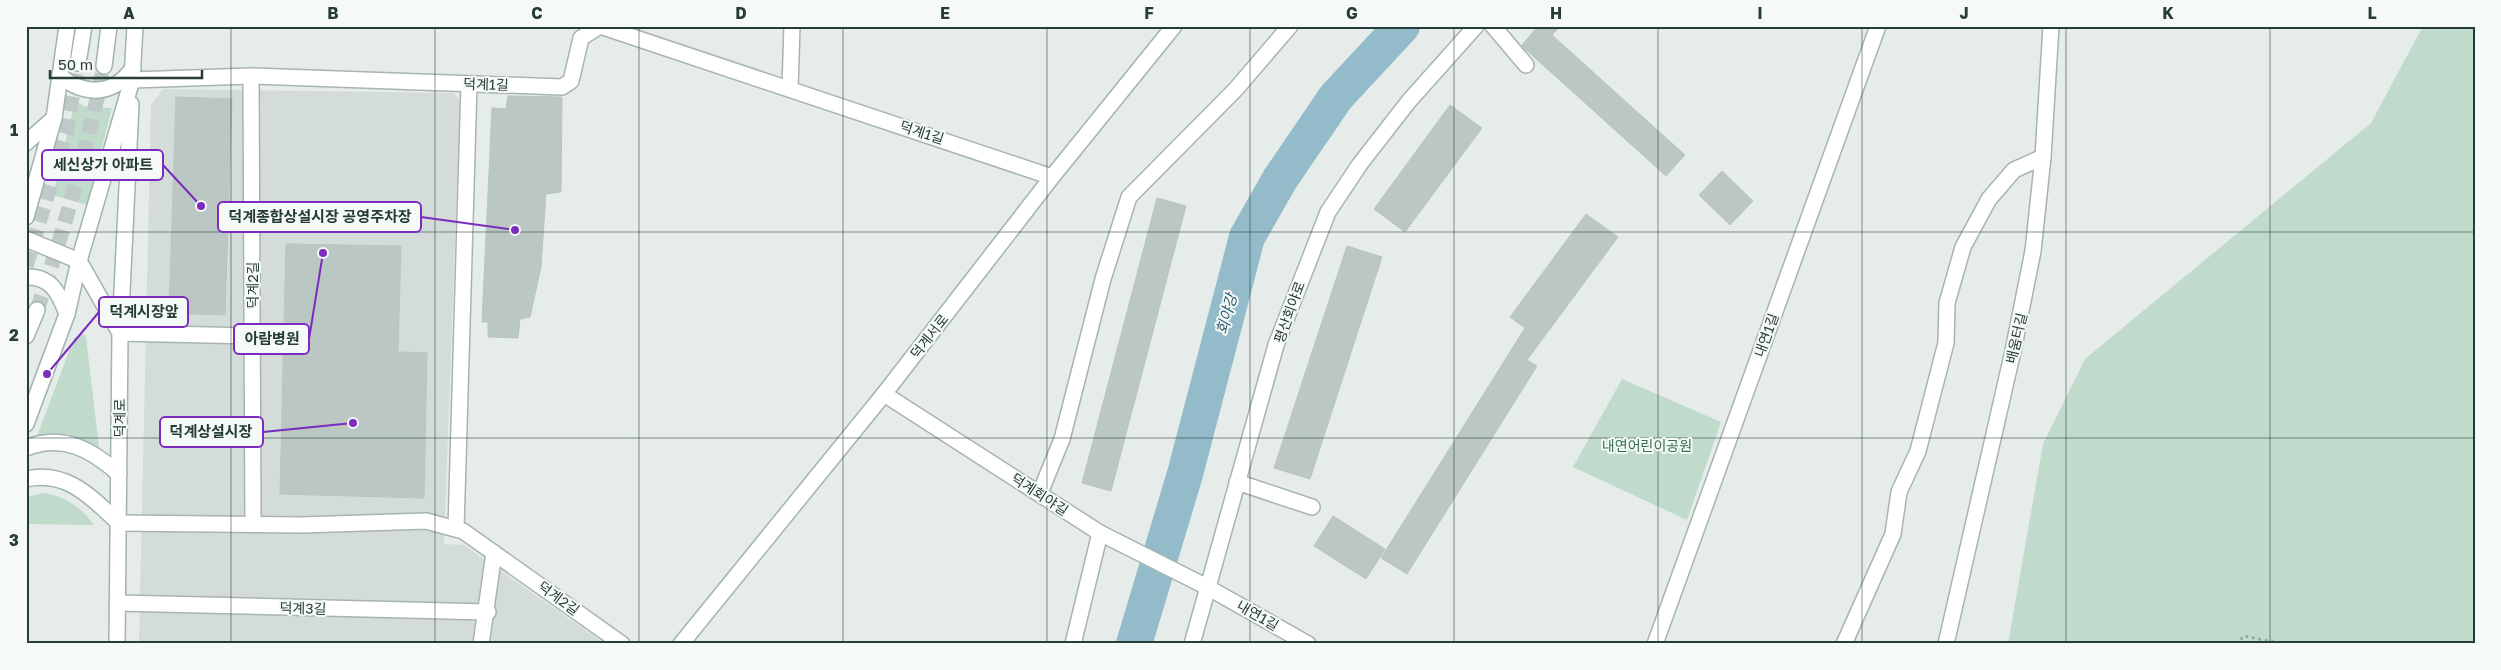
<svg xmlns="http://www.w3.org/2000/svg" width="2501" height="670" font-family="'Golos Text','Noto Sans KR',sans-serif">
  <rect width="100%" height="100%" fill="#e5ecea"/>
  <polygon fill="#d3dcd9" points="163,89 454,93 460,101 444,544 464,545 605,644 139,644 151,105"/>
  <g fill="#c0dacb">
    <polygon points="2423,26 2475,26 2475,644 2008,644 2043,444 2085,359 2371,123"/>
    <polygon points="75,101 86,107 112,108 87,205 53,195"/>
    <polygon points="84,334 86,337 99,447 68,434 37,436 74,338"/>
    <polygon points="1622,379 1721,422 1687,520 1573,467"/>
    <path d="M 43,493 C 64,495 82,508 94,525 L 26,524 L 26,497 Z"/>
  </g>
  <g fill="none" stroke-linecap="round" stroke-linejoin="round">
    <polyline stroke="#94bbca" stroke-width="36" points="1134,644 1185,474 1247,237 1280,179 1336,97 1402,26"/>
  </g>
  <g fill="#bac7c3" stroke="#b8c5c1">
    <polygon points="1538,26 1560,26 1552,35 1685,155 1666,176 1523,47 1522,45"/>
    <polygon points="508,96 562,97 561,192 546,194 541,267 530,317 520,319 518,338 488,337 488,322 482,322 492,108 506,109"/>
    <polygon points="176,97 232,99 225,315 169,313"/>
    <polygon points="1450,105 1482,128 1405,232 1374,209"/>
    <polygon points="1722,171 1753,201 1730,225 1699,195"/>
    <polygon points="1157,198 1186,206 1111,491 1082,483"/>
    <polygon points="1586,214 1618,237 1527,360 1537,366 1407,574 1381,558 1525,328 1510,317"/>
    <polygon points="286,244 401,246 398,352 427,353 424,498 280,494"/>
    <polygon points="1347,246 1382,257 1310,479 1274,468"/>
    <polygon points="1333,516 1385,549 1366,579 1314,546"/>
  </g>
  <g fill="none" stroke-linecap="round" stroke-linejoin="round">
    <g stroke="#bfc9c7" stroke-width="15" stroke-dasharray="15 8" stroke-linecap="butt">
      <polyline points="26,266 66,133 78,63"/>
      <path d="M 37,310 C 64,230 87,149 104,66"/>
    </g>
    <defs>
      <g id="street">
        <polyline points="1493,26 1526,65"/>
        <polyline points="251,76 253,524"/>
        <polyline points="132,80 251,76 562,87 571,81 581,38 600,26 1052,177"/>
        <polyline points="790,89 792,26"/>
        <polyline points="120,333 252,336"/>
        <polyline points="884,394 1100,533 1207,587 1308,644"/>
        <polyline points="1237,482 1312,507"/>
        <polyline points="1040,493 1062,439 1103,279 1129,197 1236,89 1290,26"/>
        <polyline points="119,523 302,525 426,521 463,531 622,644"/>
        <polyline points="456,529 469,84"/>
        <polyline points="118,603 488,612"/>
        <polyline points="481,644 494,553"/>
        <polyline points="1073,644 1100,533"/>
        <polyline points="1192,644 1276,345 1328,212 1360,164 1409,101 1476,26"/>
        <polyline points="1655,644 1878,26"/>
        <polyline points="1844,644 1893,534 1899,492 1918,451 1946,343 1947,303 1963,247 1989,199 2014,170 2043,157"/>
        <polyline points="1946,644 2013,351 2033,251 2043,157 2051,26"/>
      </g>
      <g id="secondary">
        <polyline points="78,63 84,26"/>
        <polyline points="104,66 109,26"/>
        <path d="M 60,76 C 85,96 113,96 133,68"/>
        <polyline points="26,143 54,118"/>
        <polyline points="26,217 54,118 67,26"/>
        <polyline points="26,239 79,261 120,333 117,644"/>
        <path d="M 26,277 C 51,276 59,293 67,314"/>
        <polyline points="120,333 131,104"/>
        <polyline points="26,336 37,310"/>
        <polyline points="26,424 67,314 79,261 132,80 135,26"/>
        <path d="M 26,448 C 63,433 92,450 119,474"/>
        <path d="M 26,479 C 67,470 91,497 119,523"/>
        <polyline points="681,644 884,394 1052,177 1174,26"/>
      </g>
    </defs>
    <use href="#street" stroke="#a8b4b1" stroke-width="18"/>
    <use href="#secondary" stroke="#a1b4af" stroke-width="18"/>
    <polyline stroke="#89aca5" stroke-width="3" stroke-dasharray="2.5 4" stroke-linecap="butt" points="2236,644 2244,636 2283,644"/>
    <use href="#street" stroke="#fff" stroke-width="15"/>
    <use href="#secondary" stroke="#fff" stroke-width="15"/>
  </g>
  <path fill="none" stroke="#263c39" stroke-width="1" stroke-opacity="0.55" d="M 231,26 L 231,644M 435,26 L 435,644M 639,26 L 639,644M 843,26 L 843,644M 1047,26 L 1047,644M 1250,26 L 1250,644M 1454,26 L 1454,644M 1658,26 L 1658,644M 1862,26 L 1862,644M 2066,26 L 2066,644M 2270,26 L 2270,644M 26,232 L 2475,232M 26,438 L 2475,438"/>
  <g text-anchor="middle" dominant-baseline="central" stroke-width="4" stroke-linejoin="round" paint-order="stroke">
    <g font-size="14" fill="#263c39" stroke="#f5f9f7">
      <text transform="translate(486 84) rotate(2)">덕계1길</text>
      <text transform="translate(922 132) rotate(18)">덕계1길</text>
      <text transform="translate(252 285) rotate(-90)">덕계2길</text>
      <text transform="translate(1289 312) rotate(-70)">평산회야로</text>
      <text transform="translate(1766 335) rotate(-70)">내연1길</text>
      <text transform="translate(929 336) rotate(-52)">덕계서로</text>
      <text transform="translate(2016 338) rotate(-77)">배움터길</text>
      <text transform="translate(119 418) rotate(-90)">덕계로</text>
      <text transform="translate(1040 494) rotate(33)">덕계회야길</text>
      <text transform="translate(559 598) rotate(36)">덕계2길</text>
      <text transform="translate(303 608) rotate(1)">덕계3길</text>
      <text transform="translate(1258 615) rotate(30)">내연1길</text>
    </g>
    <g font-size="14" fill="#356e52" stroke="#f5f9f7">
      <text x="1647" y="445">내연어린이공원</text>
    </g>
    <g font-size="15" font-style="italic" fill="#275b71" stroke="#f5f9f7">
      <text transform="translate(1226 314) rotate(-75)">회야강</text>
    </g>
  </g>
  <path fill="none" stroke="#7b2cbf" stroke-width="2" d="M201 206L163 165M515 230L421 217M47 374L99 312M323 253L309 339M353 423L263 432"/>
  <g fill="#7b2cbf" stroke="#f5f9f7" stroke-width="2">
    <circle cx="201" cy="206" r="5"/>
    <circle cx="515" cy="230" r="5"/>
    <circle cx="47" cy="374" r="5"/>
    <circle cx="323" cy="253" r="5"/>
    <circle cx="353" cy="423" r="5"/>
  </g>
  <g fill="#f5f9f7" stroke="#7b2cbf" stroke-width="2">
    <rect x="42" y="150" width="121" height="30" rx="5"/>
    <rect x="218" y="202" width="203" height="30" rx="5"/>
    <rect x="99" y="297" width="89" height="30" rx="5"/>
    <rect x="234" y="324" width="75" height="30" rx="5"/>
    <rect x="160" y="417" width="103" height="30" rx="5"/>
  </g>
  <g font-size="15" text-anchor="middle" font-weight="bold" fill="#263c39">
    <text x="103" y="170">세신상가 아파트</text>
    <text x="320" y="222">덕계종합상설시장 공영주차장</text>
    <text x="144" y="317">덕계시장앞</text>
    <text x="272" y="344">아람병원</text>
    <text x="211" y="437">덕계상설시장</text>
  </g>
  <rect width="2501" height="670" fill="none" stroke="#f5f9f7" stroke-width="55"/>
  <path d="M50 70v8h152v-8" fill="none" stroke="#263c39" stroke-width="2.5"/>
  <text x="58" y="70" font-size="15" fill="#263c39" stroke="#f5f9f7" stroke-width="4" paint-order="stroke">50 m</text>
  <rect x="28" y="28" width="2446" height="614" fill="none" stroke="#263c39" stroke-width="2"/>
  <g font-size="16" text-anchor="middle" font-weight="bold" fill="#263c39">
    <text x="129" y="19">A</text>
    <text x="333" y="19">B</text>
    <text x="537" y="19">C</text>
    <text x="741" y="19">D</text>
    <text x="945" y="19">E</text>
    <text x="1149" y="19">F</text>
    <text x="1352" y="19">G</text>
    <text x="1556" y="19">H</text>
    <text x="1760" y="19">I</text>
    <text x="1964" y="19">J</text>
    <text x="2168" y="19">K</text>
    <text x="2372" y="19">L</text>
    <text x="14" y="136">1</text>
    <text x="14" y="341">2</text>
    <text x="14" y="546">3</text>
  </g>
</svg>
